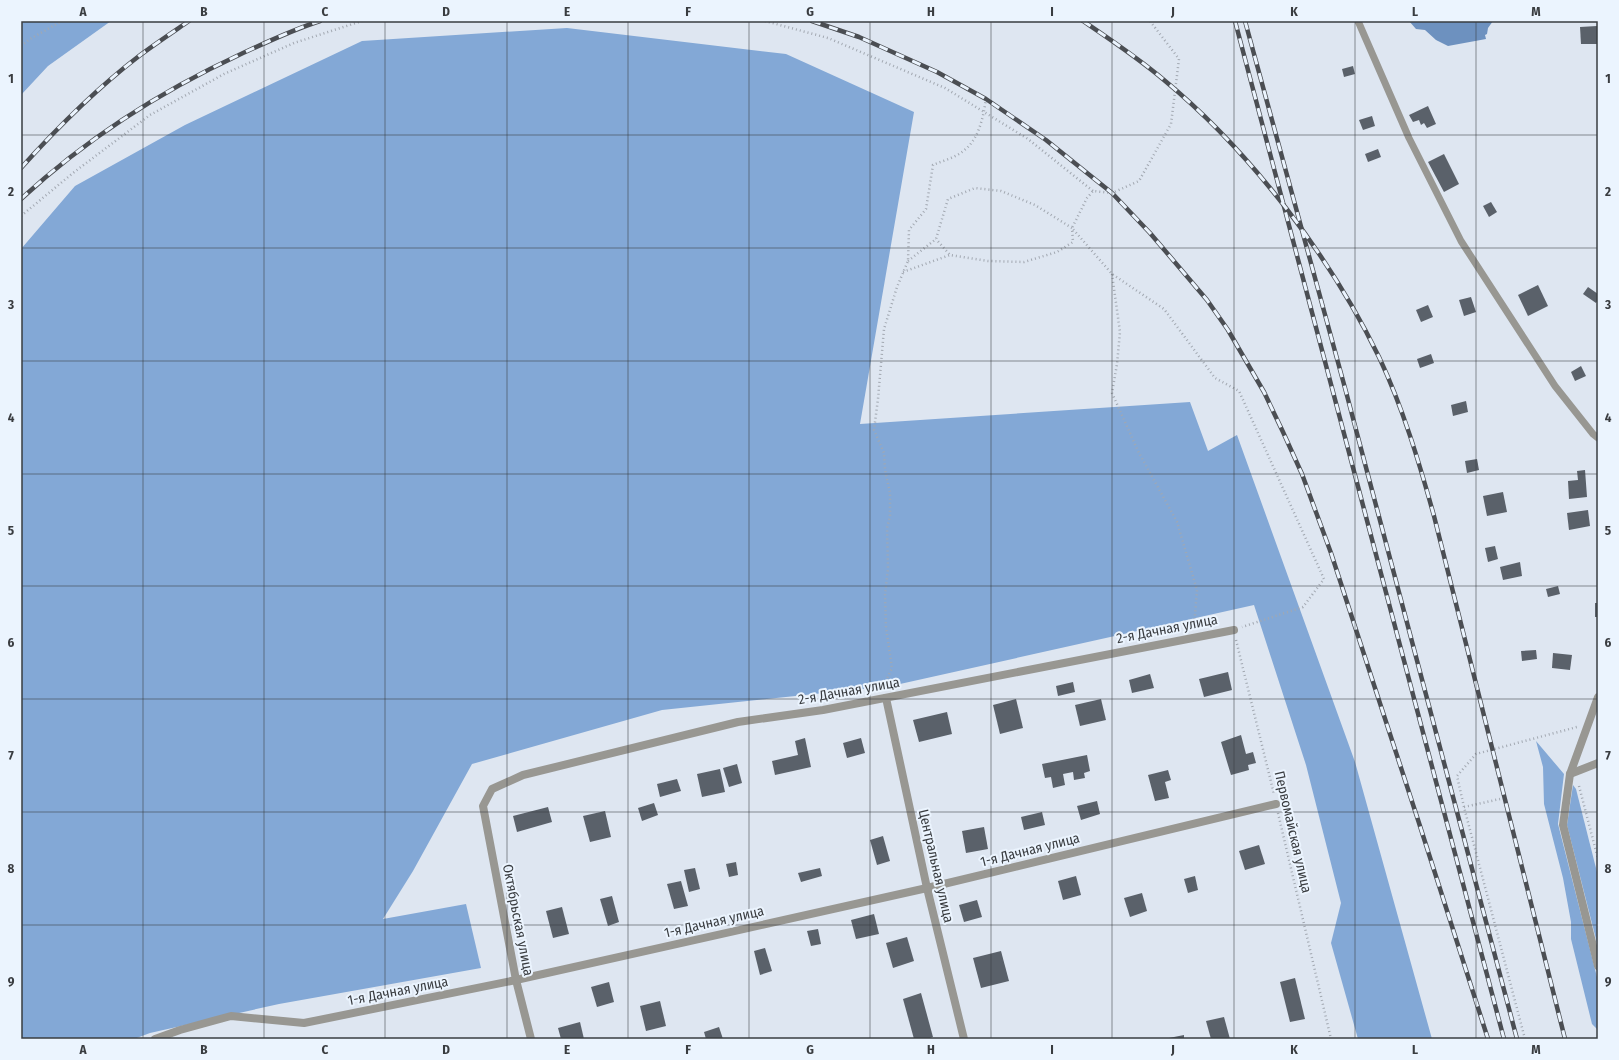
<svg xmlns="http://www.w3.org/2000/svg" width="1619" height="1060" font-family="'Fira Sans Condensed',sans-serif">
  <rect width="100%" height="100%" fill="#dee6f1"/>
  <g fill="#83a8d6">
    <polygon points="21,21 111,21 48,66 21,95"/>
    <polygon points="567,28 786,54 914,112 860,424 1190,402 1208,451 1237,435 1355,762 1432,1039 1358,1039 1331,943 1341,903 1306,765 1254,605 891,686 662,710 472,764 413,871 383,919 466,904 481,968 279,1004 150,1033 134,1039 21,1039 21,249 75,186 185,125 362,41"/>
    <polygon points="1536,741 1564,774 1558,824 1598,981 1598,1030 1592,1024 1571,939 1571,922 1563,878 1544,804 1543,767"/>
    <polygon points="1573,785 1576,789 1598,876 1598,947 1567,825"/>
  </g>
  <polygon fill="#6d91bf" points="1409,21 1493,21 1488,28 1487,34 1485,35 1486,39 1448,46 1436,40 1425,30 1416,29"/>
  <g fill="#5a616a">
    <polygon points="1597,26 1597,44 1581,44 1580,27"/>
    <polygon points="1353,66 1355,74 1344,77 1342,69"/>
    <polygon points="1428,106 1436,124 1427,128 1424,123 1421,125 1419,120 1413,122 1409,115"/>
    <polygon points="1372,116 1375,126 1363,130 1359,120"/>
    <polygon points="1378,149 1381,157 1368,162 1365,154"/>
    <polygon points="1444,154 1459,184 1444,192 1428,162"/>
    <polygon points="1491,202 1497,212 1489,217 1483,206"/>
    <polygon points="1538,285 1548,306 1528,316 1518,295"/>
    <polygon points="1588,287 1598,294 1598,300 1596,303 1583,294"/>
    <polygon points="1471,297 1476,312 1464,316 1459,300"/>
    <polygon points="1428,305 1433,317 1421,322 1416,310"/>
    <polygon points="1431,354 1434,363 1420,368 1417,359"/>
    <polygon points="1581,366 1586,376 1575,381 1571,372"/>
    <polygon points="1466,401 1468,412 1453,416 1451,405"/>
    <polygon points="1477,459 1479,470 1467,473 1465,461"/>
    <polygon points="1585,470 1587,497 1569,499 1568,481 1578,480 1577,471"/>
    <polygon points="1503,492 1507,512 1487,516 1483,496"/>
    <polygon points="1588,510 1590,526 1569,530 1567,513"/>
    <polygon points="1495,546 1498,559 1488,562 1485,548"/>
    <polygon points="1520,562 1522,576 1503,580 1500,567"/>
    <polygon points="1558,586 1560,594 1548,597 1546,589"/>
    <rect x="1595" y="603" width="3" height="14"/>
    <polygon points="1536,650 1537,659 1522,661 1521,651"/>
    <polygon points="1553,653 1572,655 1570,670 1552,668"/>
    <polygon points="1228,672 1232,690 1204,697 1199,679"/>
    <polygon points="1150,674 1154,688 1132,693 1129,680"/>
    <polygon points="1073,682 1075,692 1058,696 1056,686"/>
    <polygon points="1016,699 1023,728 1000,734 993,705"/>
    <polygon points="1101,699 1106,720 1080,726 1075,705"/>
    <polygon points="947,712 952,734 919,742 913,720"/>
    <polygon points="1241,735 1246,754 1253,752 1256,763 1248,765 1249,770 1231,775 1221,742"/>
    <polygon points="805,738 811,767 775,775 772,761 798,755 795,741"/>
    <polygon points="861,738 865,753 847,758 843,743"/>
    <polygon points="1087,755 1090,771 1084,773 1085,778 1074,780 1073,772 1063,774 1065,785 1053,788 1051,777 1045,778 1042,764"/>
    <polygon points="737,764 742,783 729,787 723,768"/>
    <polygon points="720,769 725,792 702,797 697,774"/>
    <polygon points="1168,770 1171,780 1165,782 1169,798 1155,801 1148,775"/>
    <polygon points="677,779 681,791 660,797 657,784"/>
    <polygon points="1097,801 1100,814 1081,820 1077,806"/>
    <polygon points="654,803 658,815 642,821 638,808"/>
    <polygon points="548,807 552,822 517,832 513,816"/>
    <polygon points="605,811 611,837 590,842 583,816"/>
    <polygon points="1042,812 1045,825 1024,830 1021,817"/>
    <polygon points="984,827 988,849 966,853 962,831"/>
    <polygon points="883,836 890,861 877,865 870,840"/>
    <polygon points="1259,845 1265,864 1245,870 1239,851"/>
    <polygon points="736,862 738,875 729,877 726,864"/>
    <polygon points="695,868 700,889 689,892 684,870"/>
    <polygon points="820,868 822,876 801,882 798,873"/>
    <polygon points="1076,876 1081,895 1063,900 1058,881"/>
    <polygon points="1195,876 1198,890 1188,893 1184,879"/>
    <polygon points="681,881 688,906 674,909 667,884"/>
    <polygon points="1142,893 1147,911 1130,917 1124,898"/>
    <polygon points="612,896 619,922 608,926 600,899"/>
    <polygon points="977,900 982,917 964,922 959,905"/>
    <polygon points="562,907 569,934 553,938 546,911"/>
    <polygon points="874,914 879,934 856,939 851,920"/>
    <polygon points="818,929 821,944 811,946 807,931"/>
    <polygon points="907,937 914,961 893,968 886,943"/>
    <polygon points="765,948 772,971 760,975 754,951"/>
    <polygon points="1001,951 1009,981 981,988 973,958"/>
    <polygon points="1295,978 1305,1019 1290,1022 1280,982"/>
    <polygon points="609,982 614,1002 597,1007 591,987"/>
    <polygon points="921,993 933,1037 927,1039 914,1039 903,999"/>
    <polygon points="660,1001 666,1026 646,1031 640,1006"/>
    <polygon points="1224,1017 1230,1039 1211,1039 1206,1021"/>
    <polygon points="580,1022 584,1039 561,1039 558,1028"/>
    <polygon points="719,1027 723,1039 706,1039 704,1032"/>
    <polygon points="1184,1035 1184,1039 1169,1039 1169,1038"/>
  </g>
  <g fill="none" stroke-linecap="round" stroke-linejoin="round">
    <g stroke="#a2a8b1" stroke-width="2.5" stroke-dasharray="1 3" stroke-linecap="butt">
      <polyline points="765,21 828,38 945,88 1028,139 1093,191"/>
      <polyline points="1150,21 1179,59 1171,124 1139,181 1112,193 1093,191 1087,198 1072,228 1112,274 1164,309 1215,378 1239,391 1324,579 1303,607 1242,627"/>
      <polyline points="21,46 30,39 62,21"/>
      <polyline points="21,216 73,173 150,115 224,74 294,43 362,21"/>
      <polyline points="908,261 936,239 948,199 975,188 1001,191 1035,205 1072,228 1073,242 1057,252 1024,262 988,261 950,255 936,239"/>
      <polyline points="903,272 950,255"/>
      <polyline points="1112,274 1120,332 1117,364 1112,393 1138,451 1177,522 1197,590 1194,627"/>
      <polyline points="1236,640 1274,794"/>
      <path d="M 884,689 L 884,685 L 892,668 L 886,628 L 885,594 L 888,569 L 887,528 L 890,516 L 890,493 L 885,470 L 884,453 L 874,430 L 878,399 L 884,329 L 897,287 L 908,261 L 909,230 L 926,209 L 933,165 C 942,161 954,158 962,152 C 979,140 983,118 986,99"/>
      <polyline points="1579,786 1598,859"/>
      <polyline points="1464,807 1500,799"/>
      <polyline points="1278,813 1331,1039"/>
      <polyline points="1525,1039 1464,807 1457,776 1476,754 1577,727"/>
    </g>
    <polyline stroke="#989792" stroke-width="7" points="1358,21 1409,138 1461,241 1555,386 1593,434 1598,438"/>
    <g stroke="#989792" stroke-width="8">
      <polyline points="1598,697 1570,774 1563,825 1598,966"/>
      <polyline points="886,698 927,888 964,1039"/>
      <polyline points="1570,774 1598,763"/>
      <polyline points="155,1039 180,1030 231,1016 304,1023 516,980 927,888 1276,804"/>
      <polyline points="531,1039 516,980 483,806 492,789 523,775 738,722 823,710 1234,630"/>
    </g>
    <defs>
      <g id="rail">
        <polyline points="812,21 859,37 937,72 986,99 1046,140 1112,193 1150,233 1207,300 1228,330 1264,392 1283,432 1302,474 1331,553 1419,823 1488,1039"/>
        <path d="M 1083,21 C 1111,40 1138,58 1164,80 C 1250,151 1330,256 1379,357 C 1403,408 1419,462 1434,516 L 1565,1039"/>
        <polyline points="1235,21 1504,1039"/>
        <polyline points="1245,21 1345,388 1517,1039"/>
        <path d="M 21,168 C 57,128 96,89 139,56 C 155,44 173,32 189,21"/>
        <path d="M 21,199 C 86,139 161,91 241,54 C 267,42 292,30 320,21"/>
      </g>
    </defs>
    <use href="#rail" stroke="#4b4e53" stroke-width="4.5"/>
    <use href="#rail" stroke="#ebf4fe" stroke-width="3" stroke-dasharray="9" stroke-linecap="butt"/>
  </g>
  <path fill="none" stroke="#393c40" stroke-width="1" stroke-opacity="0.55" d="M 143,21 L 143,1039M 264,21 L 264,1039M 385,21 L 385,1039M 507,21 L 507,1039M 628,21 L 628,1039M 749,21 L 749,1039M 870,21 L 870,1039M 991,21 L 991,1039M 1112,21 L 1112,1039M 1234,21 L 1234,1039M 1355,21 L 1355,1039M 1476,21 L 1476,1039M 21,135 L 1598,135M 21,248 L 1598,248M 21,361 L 1598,361M 21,474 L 1598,474M 21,586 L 1598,586M 21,699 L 1598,699M 21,812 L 1598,812M 21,925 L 1598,925"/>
  <g text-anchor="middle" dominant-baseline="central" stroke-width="4" stroke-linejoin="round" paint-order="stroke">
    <g font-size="14" fill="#393c40" stroke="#ebf4fe">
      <text transform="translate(1167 629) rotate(-11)">2-я Дачная улица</text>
      <text transform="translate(849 691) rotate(-10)">2-я Дачная улица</text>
      <text transform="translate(1293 832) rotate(77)">Первомайская улица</text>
      <text transform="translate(1030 850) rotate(-14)">1-я Дачная улица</text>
      <text transform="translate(936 866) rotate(77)">Центральная улица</text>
      <text transform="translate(518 920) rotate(79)">Октябрьская улица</text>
      <text transform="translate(714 922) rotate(-13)">1-я Дачная улица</text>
      <text transform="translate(398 991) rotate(-11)">1-я Дачная улица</text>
    </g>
  </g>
  <rect width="1619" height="1060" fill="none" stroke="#ebf4fe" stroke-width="44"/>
  <rect x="22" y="22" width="1575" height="1016" fill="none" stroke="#393c40" stroke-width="1.5"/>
  <g font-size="13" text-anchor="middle" font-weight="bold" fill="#393c40">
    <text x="83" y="16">A</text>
    <text x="204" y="16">B</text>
    <text x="325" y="16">C</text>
    <text x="446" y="16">D</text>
    <text x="567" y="16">E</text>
    <text x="688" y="16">F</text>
    <text x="810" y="16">G</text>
    <text x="931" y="16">H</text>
    <text x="1052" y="16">I</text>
    <text x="1173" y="16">J</text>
    <text x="1294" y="16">K</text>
    <text x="1415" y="16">L</text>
    <text x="1536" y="16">M</text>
    <text x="11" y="83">1</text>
    <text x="1608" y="83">1</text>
    <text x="11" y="196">2</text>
    <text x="1608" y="196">2</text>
    <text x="11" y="309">3</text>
    <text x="1608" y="309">3</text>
    <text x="11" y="422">4</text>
    <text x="1608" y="422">4</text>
    <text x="11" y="535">5</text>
    <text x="1608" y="535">5</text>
    <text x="11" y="647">6</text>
    <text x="1608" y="647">6</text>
    <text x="11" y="760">7</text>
    <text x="1608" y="760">7</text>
    <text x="11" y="873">8</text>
    <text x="1608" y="873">8</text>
    <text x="11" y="986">9</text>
    <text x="1608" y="986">9</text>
    <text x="83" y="1054">A</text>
    <text x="204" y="1054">B</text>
    <text x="325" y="1054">C</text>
    <text x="446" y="1054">D</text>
    <text x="567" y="1054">E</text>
    <text x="688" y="1054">F</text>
    <text x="810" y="1054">G</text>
    <text x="931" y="1054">H</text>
    <text x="1052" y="1054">I</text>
    <text x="1173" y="1054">J</text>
    <text x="1294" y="1054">K</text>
    <text x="1415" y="1054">L</text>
    <text x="1536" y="1054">M</text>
  </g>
</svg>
